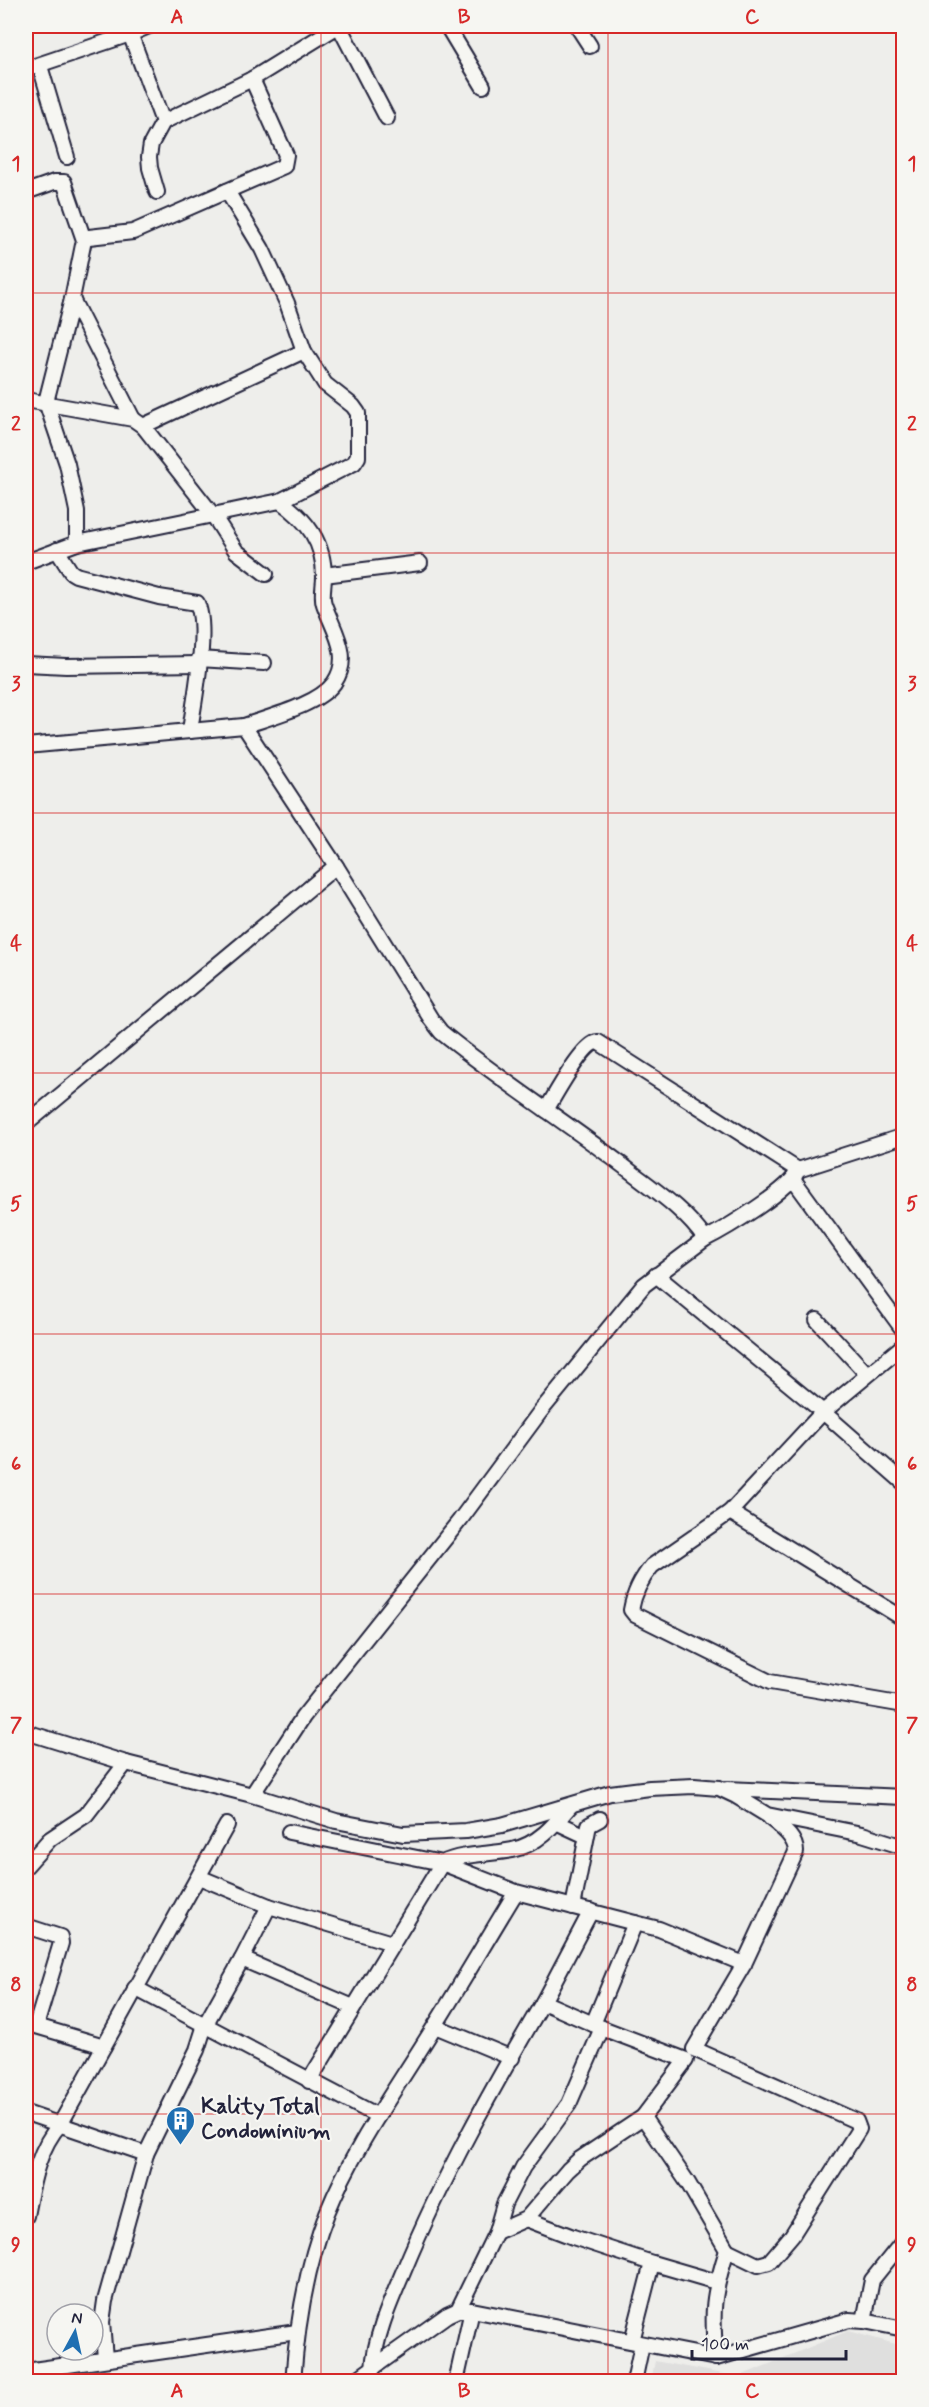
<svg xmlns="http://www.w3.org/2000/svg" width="929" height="2407" font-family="Mynerve,sans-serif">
  <rect width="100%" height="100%" fill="#eeeeeb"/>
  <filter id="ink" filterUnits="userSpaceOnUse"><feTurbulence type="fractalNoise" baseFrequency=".0167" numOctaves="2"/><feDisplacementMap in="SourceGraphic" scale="12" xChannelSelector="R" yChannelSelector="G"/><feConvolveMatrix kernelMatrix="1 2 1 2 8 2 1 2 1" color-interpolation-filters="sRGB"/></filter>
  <g filter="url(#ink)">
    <polygon fill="#dfdfde" points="848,2331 903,2346 903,2381 651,2381 655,2361 738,2377"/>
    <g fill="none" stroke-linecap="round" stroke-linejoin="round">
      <defs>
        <g id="minor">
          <polyline points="339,26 387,118"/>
          <polyline points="447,26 483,86"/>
          <polyline points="577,26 590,46"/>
          <polyline points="128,28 163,122"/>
          <polyline points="40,66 67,157"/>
          <polyline points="26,69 130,34 149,26"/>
          <polyline points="227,191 262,249 287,303 304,351 325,384 353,406 358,413 358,457 354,463 280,501 213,515 236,551 266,574"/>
          <polyline points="26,192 54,182 64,182 84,240 72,299 46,402 67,464 77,511 77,543"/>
          <polyline points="157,192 150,168 149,157 151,144 163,122 252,79 338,26"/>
          <polyline points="84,240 89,237 133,232 284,166 286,155 252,79"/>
          <polyline points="72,299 133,419"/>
          <polyline points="26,400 133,419 143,426 213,515 77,543 26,562"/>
          <polyline points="143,426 304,351"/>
          <path d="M 57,550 L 71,572 L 76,575 L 159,597 L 197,603 C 209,629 194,701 190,731"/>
          <polyline points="324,575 420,563"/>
          <polyline points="199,659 264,663"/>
          <polyline points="26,664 66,666 199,664"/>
          <path d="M 244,726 C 269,717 318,705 334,683 C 353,656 333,630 324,604 C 321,596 324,586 324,577 C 324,542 307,520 280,501"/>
          <path d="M 26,746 L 244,726 L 336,866 L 431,1019 L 441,1032 C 502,1082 568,1123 630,1171 C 656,1191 686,1211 705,1239 L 644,1285 L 540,1412 L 460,1520 L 303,1717 L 252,1795"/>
          <path d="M 546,1110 C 554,1097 584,1041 598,1042 L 798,1170"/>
          <polyline points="26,1124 336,866"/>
          <polyline points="793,1179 904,1331"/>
          <path d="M 705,1239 C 725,1229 792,1189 798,1170 L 904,1136"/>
          <polyline points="656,1275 823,1412 904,1483"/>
          <polyline points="817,1320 867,1374"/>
          <path d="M 904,1345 L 823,1412 L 730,1512 L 652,1566 C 641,1579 634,1593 631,1610 L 635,1615 L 770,1682 L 904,1705"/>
          <polyline points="730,1512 904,1619"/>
          <polyline points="26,1732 126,1763 252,1795 336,1821 403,1834 466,1831 502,1825 610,1793 650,1788 694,1786 719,1788 736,1796 767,1815 862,1834 904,1847"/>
          <polyline points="727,1789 904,1797"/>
          <polyline points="556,1822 586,1836"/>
          <polyline points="289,1832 442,1863 516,1892 635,1923 593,2024"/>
          <polyline points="26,1866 50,1839 86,1815 126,1763"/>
          <polyline points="199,1877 269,1906 392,1943"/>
          <polyline points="573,1907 589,1825 600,1819"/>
          <polyline points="635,1923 659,1929 744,1964"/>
          <polyline points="26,1926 60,1937 61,1943 36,2026"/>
          <polyline points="242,1959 353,2007"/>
          <polyline points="135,1988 205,2025 242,1959 269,1906"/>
          <polyline points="543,2002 591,1911"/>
          <polyline points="26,2023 104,2046"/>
          <polyline points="435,2026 512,2058"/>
          <path d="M 309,2081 L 442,1863 C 464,1853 488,1855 512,1850 C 538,1845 555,1824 571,1805"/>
          <polyline points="26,2113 146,2154 105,2301 102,2322 105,2358"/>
          <path d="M 643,2117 L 688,2183 L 727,2250 C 713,2294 711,2312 716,2358"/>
          <polyline points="146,2154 197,2050 205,2025 378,2116"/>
          <path d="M 26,2216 C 32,2184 38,2148 61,2123 L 227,1825"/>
          <polyline points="526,2219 573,2237 652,2263 632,2341"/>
          <polyline points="496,2232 526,2219 568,2170 580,2159 643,2117 686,2060 602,2028"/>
          <path d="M 727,2250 L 758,2265 L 769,2262 L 792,2235 L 859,2129 L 856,2121 L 694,2049 L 744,1964 L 796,1852 C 796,1837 780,1827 770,1818"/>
          <polyline points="652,2263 717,2282"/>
          <polyline points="864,2321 872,2280 904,2240"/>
          <path d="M 373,2369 C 375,2335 391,2301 404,2270 C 443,2176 492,2089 543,2002 L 602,2028 L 569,2104 L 523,2167 L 504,2204 L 496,2232 L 458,2310"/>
          <polyline points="26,2371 297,2332"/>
          <path d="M 293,2382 C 297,2324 306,2267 327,2213 C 352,2151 391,2096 426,2040 C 457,1991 486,1941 516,1892"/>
          <polyline points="353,2382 447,2315 458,2310 472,2310 716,2358 849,2320 864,2321 904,2329"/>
          <polyline points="456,2382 472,2310"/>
          <polyline points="634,2382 642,2344"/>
        </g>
      </defs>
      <use href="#minor" stroke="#22223b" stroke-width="18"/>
      <use href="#minor" stroke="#f6f6f2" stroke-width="14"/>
    </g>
  </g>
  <path fill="none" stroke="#d62828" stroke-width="1.5" stroke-opacity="0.55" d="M 321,26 L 321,2382M 608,26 L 608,2382M 26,293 L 904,293M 26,553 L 904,553M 26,813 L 904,813M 26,1073 L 904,1073M 26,1334 L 904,1334M 26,1594 L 904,1594M 26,1854 L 904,1854M 26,2114 L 904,2114"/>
  <defs>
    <symbol id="building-pin" viewBox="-11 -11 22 30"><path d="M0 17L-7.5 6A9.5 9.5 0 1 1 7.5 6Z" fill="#1f6fb2" stroke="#f6f6f2"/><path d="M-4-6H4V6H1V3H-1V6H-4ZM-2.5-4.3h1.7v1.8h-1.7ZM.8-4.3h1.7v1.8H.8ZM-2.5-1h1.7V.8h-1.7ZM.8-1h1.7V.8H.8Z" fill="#fff"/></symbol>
  </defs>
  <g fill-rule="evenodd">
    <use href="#building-pin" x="164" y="2104" width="33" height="45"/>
  </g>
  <g text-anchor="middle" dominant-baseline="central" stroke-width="4.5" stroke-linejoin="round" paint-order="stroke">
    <g font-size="22" font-weight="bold" fill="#22223b" stroke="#f6f6f2" text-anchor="start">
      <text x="201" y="2107">Kality Total<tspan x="201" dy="25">Condominium</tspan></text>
    </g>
  </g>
  <rect width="929" height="2407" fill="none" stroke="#f6f6f2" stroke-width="66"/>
  <g transform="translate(75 2332) rotate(8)"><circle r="28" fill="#f6f6f2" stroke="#a1a1a9" stroke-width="1.5"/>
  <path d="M0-4.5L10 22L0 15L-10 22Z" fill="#1f6fb2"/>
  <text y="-9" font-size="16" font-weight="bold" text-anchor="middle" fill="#22223b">N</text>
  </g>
  <path d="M692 2350v9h154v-9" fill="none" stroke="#22223b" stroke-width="3"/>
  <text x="701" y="2350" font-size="18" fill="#22223b" stroke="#f6f6f2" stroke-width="4.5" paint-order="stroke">100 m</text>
  <rect x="33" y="33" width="863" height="2341" fill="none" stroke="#d62828" stroke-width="2"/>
  <g font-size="20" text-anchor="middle" font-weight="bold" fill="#d62828">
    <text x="177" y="23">A</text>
    <text x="464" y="23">B</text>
    <text x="752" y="23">C</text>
    <text x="16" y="170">1</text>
    <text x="912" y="170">1</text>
    <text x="16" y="430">2</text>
    <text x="912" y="430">2</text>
    <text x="16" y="690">3</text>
    <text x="912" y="690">3</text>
    <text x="16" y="950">4</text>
    <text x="912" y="950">4</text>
    <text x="16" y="1210">5</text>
    <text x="912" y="1210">5</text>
    <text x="16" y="1470">6</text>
    <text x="912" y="1470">6</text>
    <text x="16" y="1731">7</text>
    <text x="912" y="1731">7</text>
    <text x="16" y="1991">8</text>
    <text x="912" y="1991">8</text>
    <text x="16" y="2251">9</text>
    <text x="912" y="2251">9</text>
    <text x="177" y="2397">A</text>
    <text x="464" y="2397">B</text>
    <text x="752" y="2397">C</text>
  </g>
</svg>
